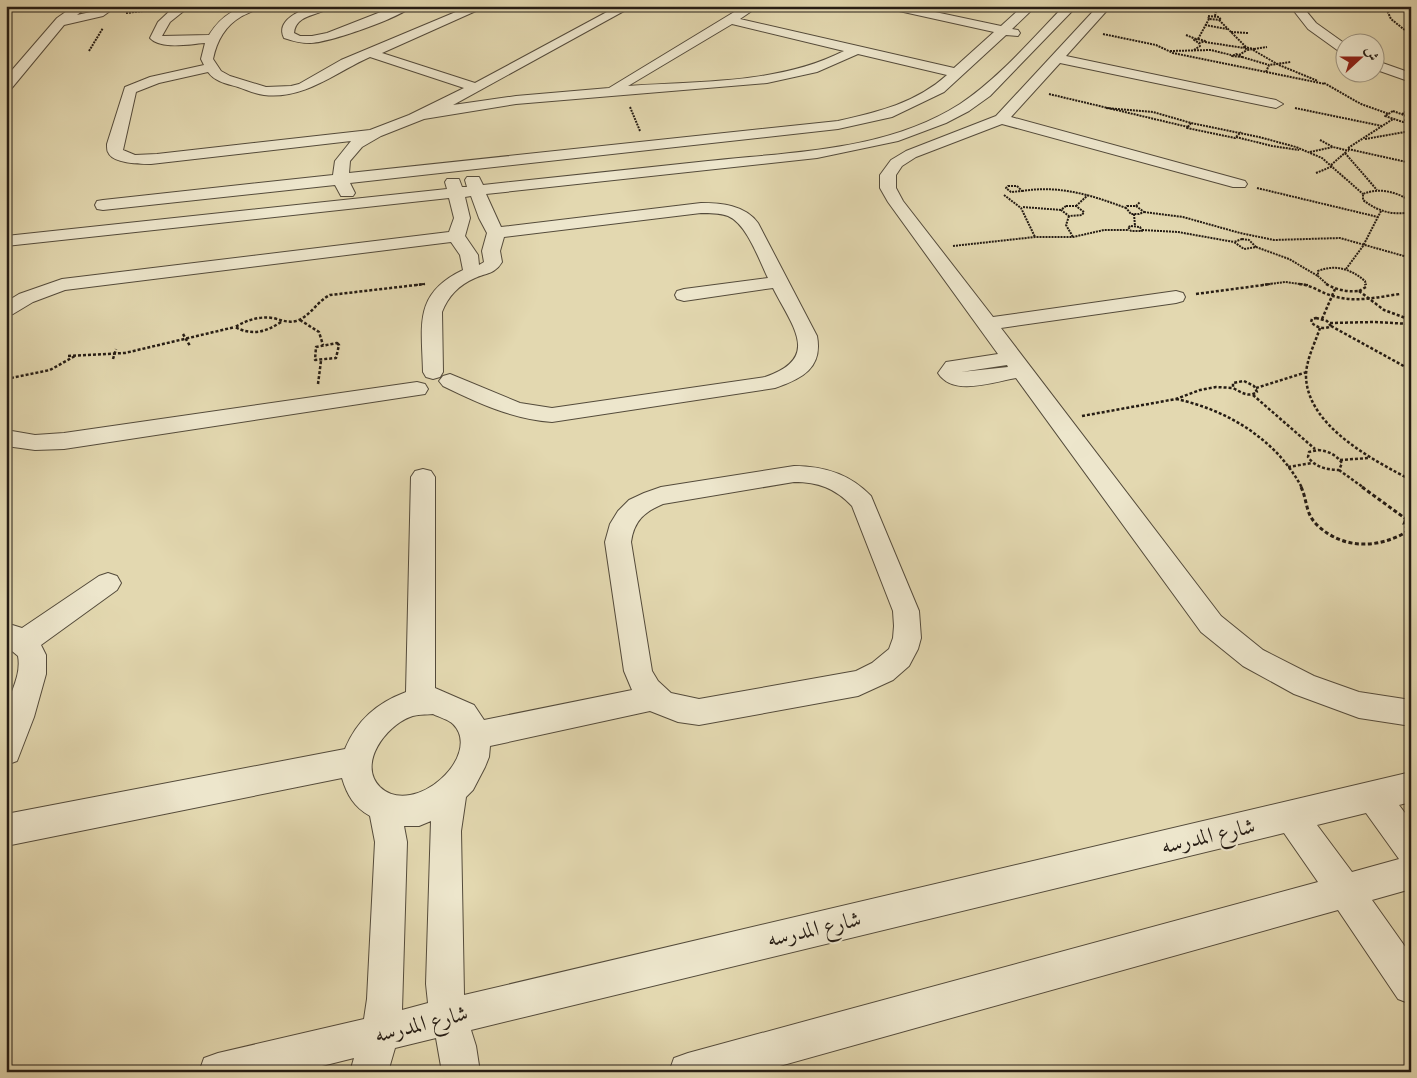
<svg xmlns="http://www.w3.org/2000/svg" width="1417" height="1078" font-family="'IM FELL French Canon',Amiri,serif">
  <rect width="100%" height="100%" fill="#e3d8b0"/>
  <filter id="stains"><feTurbulence type="fractalNoise" baseFrequency=".004" numOctaves="4"/><feColorMatrix values="0 0 0 0 .2 0 0 0 0 .09 0 0 0 0 .02 0 0 0 .5 -.17"/></filter>
  <radialGradient id="worn" r=".72"><stop offset=".6" stop-color="#630" stop-opacity="0"/><stop offset="1" stop-color="#630" stop-opacity=".3"/></radialGradient>
  <g fill="none" stroke-linecap="round" stroke-linejoin="round">
    <defs>
      <g id="minor">
        <polygon points="74,6 88,6 77,15 95,11 103,6 117,6 103,16 64,25 11,89 6,90 6,77 57,18"/>
        <path d="M 175,6 L 190,6 L 170,22 L 162,36 L 209,35 C 222,15 236,6 260,6 C 255,11 248,13 242,16 C 225,26 217,40 213,59 L 221,71 L 230,76 L 266,87 L 291,86 L 299,84 L 341,60 L 470,6 L 487,6 L 382,53 L 475,83 L 618,6 L 633,6 L 453,105 L 516,96 L 609,88 L 744,6 L 759,6 L 740,19 L 954,68 L 994,32 L 890,9 L 884,6 L 907,6 L 1001,26 L 1023,6 L 1036,6 L 1012,29 L 1018,30 L 1020,33 L 1018,36 L 1006,35 L 944,92 L 892,117 L 838,129 L 350,183 L 355,193 L 353,196 L 341,196 L 335,185 L 103,210 L 97,209 L 95,205 L 97,201 L 103,200 L 333,175 L 335,161 L 351,141 L 151,164 C 142,164 112,164 108,152 C 107,151 107,145 107,144 L 125,87 L 150,77 L 204,65 L 201,59 L 205,43 C 190,44 161,50 150,38 L 158,22 ZM 732,24 L 844,51 C 779,84 700,81 628,86 ZM 858,54 L 947,75 C 916,103 878,112 838,121 L 349,173 L 350,161 L 362,147 L 381,136 L 424,119 L 516,104 L 767,83 L 817,72 ZM 370,57 L 464,88 L 409,115 L 370,130 L 157,154 L 135,155 L 123,150 L 136,92 L 159,83 L 208,72 C 215,82 228,84 238,87 C 247,90 255,94 264,95 C 304,100 336,72 370,57 Z"/>
        <path d="M 314,6 L 332,6 C 321,16 296,13 294,33 L 300,36 L 312,36 L 327,33 L 396,6 L 412,6 C 400,18 328,43 310,43 C 300,43 293,41 284,38 C 275,20 301,10 314,6 Z"/>
        <path d="M 1064,6 L 1077,6 L 990,96 L 969,111 L 946,123 L 898,141 L 817,158 L 486,194 L 501,227 L 701,203 C 721,203 745,205 758,223 L 817,336 C 823,368 802,379 775,388 L 552,422 C 512,419 478,403 443,386 L 439,381 L 443,376 L 450,374 L 520,403 L 552,408 L 765,377 C 822,358 792,326 773,288 L 684,301 L 677,299 L 675,295 L 677,291 L 684,289 L 768,278 C 759,260 747,224 728,216 C 720,213 710,213 701,213 L 504,237 L 500,251 L 502,262 C 495,274 486,273 475,278 C 459,285 448,296 442,312 L 443,372 L 440,377 L 433,379 L 426,377 L 423,372 C 422,325 413,294 463,270 L 460,255 L 451,242 L 65,290 L 33,302 L 13,314 L 6,316 L 6,302 L 19,294 L 62,279 L 449,232 L 454,218 L 449,198 L 6,246 L 6,236 L 447,189 L 445,182 L 447,179 L 459,179 L 462,187 L 467,187 L 465,180 L 467,177 L 479,177 L 483,185 C 558,177 633,169 708,161 C 791,152 887,151 960,104 C 998,79 1032,39 1064,6 ZM 471,196 L 479,218 L 487,233 L 482,251 L 484,262 L 479,265 L 478,255 L 465,236 L 470,218 L 465,197 Z"/>
        <path d="M 1098,6 L 1111,6 L 1066,56 L 1276,100 L 1283,104 L 1276,108 L 1060,63 L 1011,117 L 1245,181 L 1247,184 L 1245,187 L 1233,187 L 1002,124 L 916,157 L 902,166 L 896,175 L 896,188 L 903,201 L 993,317 L 1176,291 L 1183,293 L 1185,297 L 1183,301 L 1176,303 L 1001,328 L 1221,616 L 1263,650 L 1314,676 L 1359,692 L 1411,700 L 1411,726 L 1359,718 L 1294,694 L 1243,666 L 1201,632 L 1016,378 C 993,382 953,397 938,373 L 946,362 L 998,354 L 888,202 L 880,188 L 880,175 L 891,160 L 906,151 L 996,116 ZM 1007,365 L 1008,367 L 961,372 Z"/>
        <polygon points="1290,6 1302,6 1316,23 1344,43 1344,53 1340,52 1308,29"/>
        <polygon points="1374,60 1411,73 1411,82 1374,69"/>
        <polygon points="417,382 425,384 428,389 425,394 64,449 35,450 6,446 6,430 35,435 64,433"/>
        <path d="M 794,466 C 824,466 850,474 871,496 L 919,611 L 921,638 L 918,649 L 909,666 L 893,680 L 858,696 L 699,725 L 678,722 L 650,711 L 490,746 L 489,757 L 485,767 L 473,790 L 466,797 L 461,831 L 464,995 L 1411,772 L 1411,802 L 1399,805 L 1411,821 L 1411,889 L 1372,900 L 1411,955 L 1411,1004 L 1398,999 L 1338,910 L 758,1072 L 669,1072 L 674,1058 L 688,1053 L 1318,882 L 1284,833 L 471,1030 L 476,1046 L 480,1072 L 442,1072 L 436,1038 L 395,1048 L 388,1072 L 350,1072 L 354,1058 L 298,1072 L 199,1072 L 204,1058 L 218,1053 L 364,1019 L 367,999 L 375,842 L 370,816 C 354,807 347,795 342,778 L 6,846 L 6,814 L 345,749 C 357,720 377,703 406,692 L 411,477 L 415,471 L 423,469 L 431,471 L 435,477 L 435,688 L 474,705 L 484,720 L 632,690 L 624,671 L 605,542 L 610,524 L 618,511 L 629,500 L 644,493 L 661,487 ZM 794,482 C 818,482 835,488 852,506 L 893,611 L 894,626 L 893,638 L 889,649 L 872,663 L 856,671 L 699,699 L 671,693 L 658,681 L 652,671 L 631,542 C 634,521 644,512 663,504 ZM 433,714 C 439,717 449,720 453,724 C 484,755 414,819 380,787 C 357,764 386,726 410,717 C 417,714 426,715 433,714 ZM 1366,813 L 1399,859 L 1352,872 L 1317,825 ZM 431,821 L 426,984 L 428,1003 L 402,1010 L 407,842 L 404,826 L 419,826 Z"/>
        <path d="M 108,573 L 117,576 L 121,583 L 117,590 L 41,645 L 46,655 L 46,674 L 34,717 L 17,761 L 6,765 C 6,748 5,730 6,713 C 8,694 22,677 18,656 L 6,646 L 6,623 L 22,628 L 99,576 Z"/>
      </g>
    </defs>
    <use href="#minor" stroke="#544b3b" stroke-width="2"/>
    <g stroke="#251c14" stroke-width="2" stroke-dasharray="2 1" stroke-linecap="butt">
      <polyline points="1385,6 1391,19 1411,35"/>
      <polyline points="126,13 152,10"/>
      <polygon points="1208,16 1219,17 1221,20 1209,19"/>
      <polyline points="1215,16 1217,6"/>
      <polyline points="1219,20 1246,47"/>
      <polyline points="1205,25 1227,29"/>
      <polyline points="1231,32 1248,33"/>
      <polyline points="1103,34 1156,45 1173,53 1325,84"/>
      <polyline points="1186,35 1196,39"/>
      <polyline points="1198,39 1209,19"/>
      <polygon points="1198,39 1205,41 1199,43 1194,40"/>
      <polyline points="1205,42 1244,48"/>
      <polygon points="1244,47 1254,49 1247,50"/>
      <polyline points="1254,49 1267,47"/>
      <polyline points="1194,50 1200,46 1199,43"/>
      <polyline points="1253,50 1279,65 1318,81"/>
      <polyline points="89,51 103,28"/>
      <polyline points="1170,51 1211,50 1231,55"/>
      <polygon points="1236,54 1242,57 1232,56"/>
      <polyline points="1239,55 1247,50"/>
      <polyline points="1242,57 1269,65"/>
      <polyline points="1266,72 1269,65 1291,62"/>
      <polyline points="1324,83 1361,104 1389,114"/>
      <polyline points="1049,94 1188,127"/>
      <polyline points="630,107 640,131"/>
      <polyline points="1106,108 1153,112 1191,123 1259,137 1296,147 1322,158 1363,194"/>
      <polyline points="1295,108 1382,126"/>
      <polygon points="1393,111 1409,117 1403,122 1385,116"/>
      <polyline points="1402,114 1411,109"/>
      <polyline points="1191,123 1187,128 1235,138 1241,132"/>
      <polyline points="1236,137 1272,146 1299,150"/>
      <polyline points="1365,139 1411,131"/>
      <polyline points="1320,140 1333,147"/>
      <polyline points="1348,148 1393,119"/>
      <polyline points="1348,149 1411,163"/>
      <polyline points="1310,152 1333,147 1349,151"/>
      <polyline points="1345,153 1377,190"/>
      <polyline points="1331,165 1346,152"/>
      <polyline points="1316,173 1333,166"/>
      <polygon points="1008,186 1017,186 1022,191 1011,192 1006,188"/>
      <polyline points="1257,188 1378,217"/>
      <path d="M 1022,191 C 1060,185 1091,195 1126,208"/>
      <polyline points="1004,195 1021,208 1035,237"/>
      <path d="M 1411,201 C 1396,192 1380,187 1363,194 L 1363,200 C 1377,211 1393,216 1411,212"/>
      <polygon points="1066,206 1076,206 1084,212 1082,215 1069,216 1061,210"/>
      <polyline points="1076,206 1088,195"/>
      <polygon points="1127,206 1136,206 1144,212 1139,214 1131,214 1126,208"/>
      <polyline points="1136,206 1140,202"/>
      <polyline points="1023,207 1061,210"/>
      <polyline points="1144,212 1183,217 1240,233 1274,240 1340,238 1411,258"/>
      <polyline points="1134,214 1135,226"/>
      <polyline points="1069,216 1066,225 1073,237"/>
      <polygon points="1131,226 1140,227 1142,231 1131,231 1128,227"/>
      <polyline points="1142,230 1178,232 1234,242"/>
      <polygon points="1242,239 1249,240 1256,247 1244,249 1234,242"/>
      <polyline points="953,246 1035,237 1073,237 1104,230 1129,230"/>
      <polyline points="1256,247 1289,259 1318,276"/>
      <polyline points="1346,269 1363,246 1381,211"/>
      <polyline points="416,285 425,284"/>
      <polyline points="1262,285 1285,282 1308,285"/>
      <path d="M 1328,285 L 1318,276 L 1318,271 C 1335,264 1351,269 1365,281 L 1366,285"/>
    </g>
    <g stroke="#251c14" stroke-width="2.5" stroke-dasharray="3 2" stroke-linecap="butt">
      <path d="M 1299,284 C 1312,285 1321,293 1333,296 C 1355,303 1378,297 1400,294"/>
      <path d="M 1326,284 C 1337,290 1346,292 1359,291"/>
      <polyline points="1359,291 1384,310 1411,320"/>
      <polyline points="1359,291 1366,287 1365,284"/>
      <polyline points="1196,294 1271,284"/>
      <path d="M 1316,318 L 1327,321 L 1331,326 C 1324,330 1317,328 1311,322 L 1312,319 Z"/>
      <polyline points="1322,319 1335,289"/>
      <polyline points="300,320 319,332 323,345"/>
      <path d="M 281,322 C 266,332 252,336 235,327 C 247,320 259,316 273,318 C 281,320 288,323 296,321 C 310,317 317,301 330,295 L 425,284"/>
      <polyline points="1330,323 1374,322 1411,324"/>
      <polyline points="1331,326 1411,370"/>
      <path d="M 1320,328 C 1315,343 1306,360 1306,376 C 1307,426 1373,460 1411,480"/>
      <polyline points="183,334 190,346"/>
      <polygon points="337,343 339,345 336,358 315,360 316,347"/>
      <polyline points="68,356 125,353 235,327"/>
      <polyline points="113,359 116,349"/>
      <polyline points="6,379 50,370 75,356"/>
      <path d="M 1244,381 L 1254,386 L 1257,392 C 1248,398 1241,392 1233,388 L 1233,383 Z"/>
      <polyline points="318,384 321,361"/>
      <polyline points="1256,388 1307,372"/>
      <polyline points="1253,395 1315,449"/>
      <path d="M 1176,399 C 1228,410 1277,440 1302,488"/>
      <polyline points="1082,416 1176,399 1200,390 1216,387 1233,388"/>
      <path d="M 1318,450 C 1329,451 1336,455 1342,463 L 1339,470 C 1327,470 1315,467 1308,457 L 1309,452 Z"/>
      <polyline points="1340,460 1369,458"/>
      <polyline points="1288,467 1312,463"/>
      <polyline points="1339,470 1364,488"/>
    </g>
    <g stroke="#251c14" stroke-width="3" stroke-dasharray="4 2.5" stroke-linecap="butt">
      <path d="M 1301,487 C 1306,497 1306,509 1311,517 C 1314,523 1321,529 1327,533 C 1353,550 1383,546 1408,531"/>
      <polyline points="1362,487 1406,519"/>
      <polyline points="1411,518 1406,519 1404,524 1411,533"/>
    </g>
    <use href="#minor" fill="#ede6cc" fill-rule="evenodd"/>
  </g>
  <g text-anchor="middle" dominant-baseline="central" stroke-width="4" stroke-linejoin="round" paint-order="stroke">
    <g font-size="22" fill="#251c14" stroke="#ede6cc">
      <text transform="translate(1208 836) rotate(-13)">شارع المدرسه</text>
      <text transform="translate(814 929) rotate(-13)">شارع المدرسه</text>
      <text transform="translate(421 1024) rotate(-14)">شارع المدرسه</text>
    </g>
  </g>
  <rect width="1417" height="1078" fill="none" stroke="#e3d8b0" stroke-width="25"/>
  <rect x="8" y="8" width="1402" height="1063" fill="none" stroke="#251c14" stroke-width="2.5"/>
  <rect x="12" y="12" width="1392" height="1053" fill="none" stroke="#251c14"/>
  <g transform="translate(1360 58) rotate(69)"><circle r="24" fill="#ede6cc" stroke="#9d9582"/>
  <path d="M0-4L9 19L0 12L-9 19Z" fill="#8f2418"/>
  <text y="-8" font-size="14" font-weight="bold" text-anchor="middle" fill="#251c14">ش</text>
  </g>
  <rect width="100%" height="100%" filter="url(#stains)"/>
  <rect width="100%" height="100%" fill="url(#worn)"/>
</svg>
